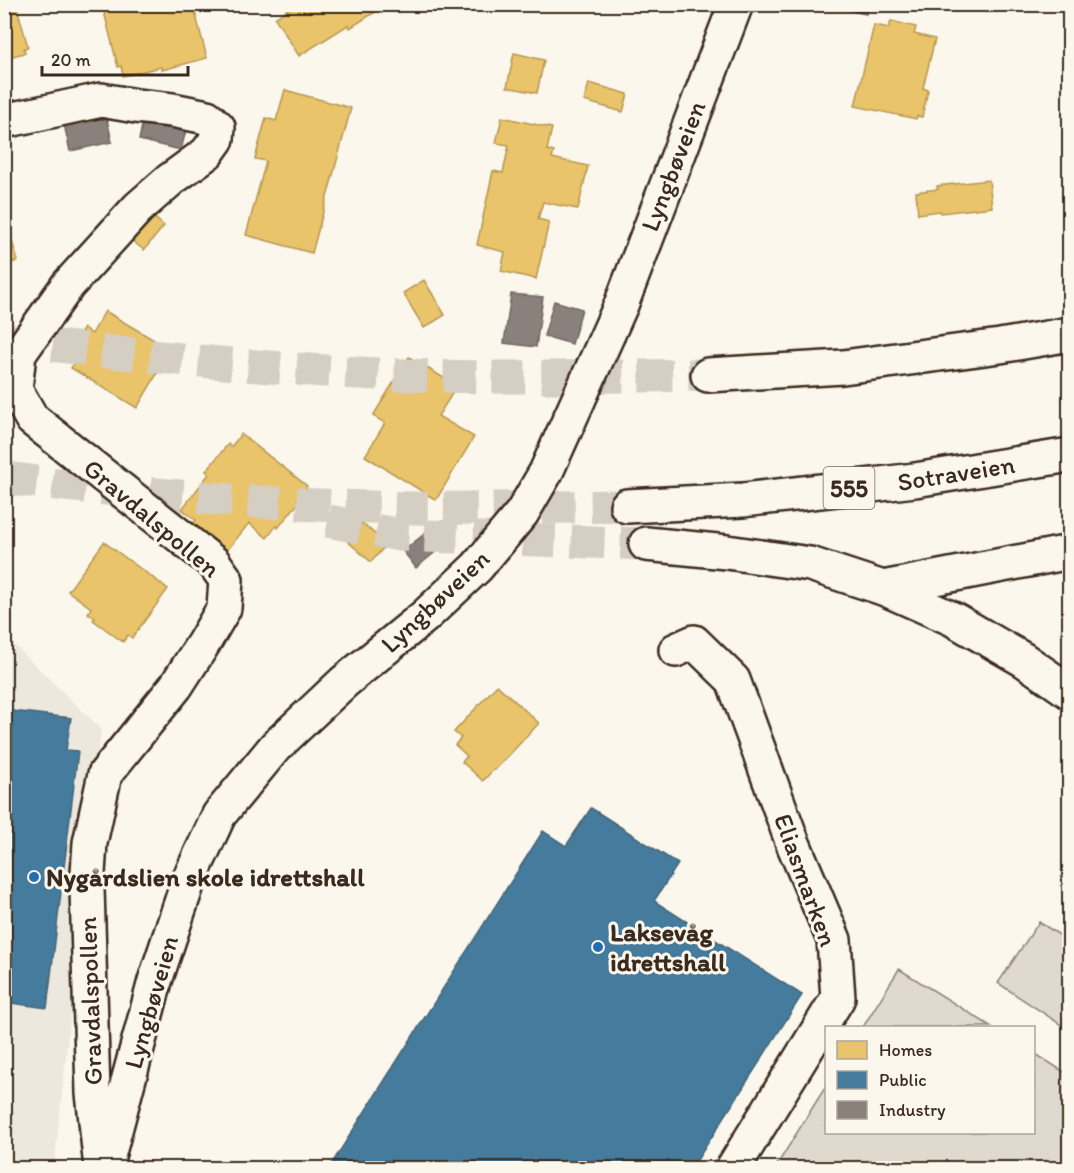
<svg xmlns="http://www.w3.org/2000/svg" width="1074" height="1173" font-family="Itim,sans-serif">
  <rect width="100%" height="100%" fill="#fbf7ec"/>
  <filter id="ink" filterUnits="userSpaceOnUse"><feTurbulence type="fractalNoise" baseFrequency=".0167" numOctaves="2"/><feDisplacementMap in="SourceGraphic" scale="12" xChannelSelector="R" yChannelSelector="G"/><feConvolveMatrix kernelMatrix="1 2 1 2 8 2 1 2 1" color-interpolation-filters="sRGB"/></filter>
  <g filter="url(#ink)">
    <polygon fill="#ede8dd" points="4,635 101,729 54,1168 5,1168"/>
    <g fill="#dfd9ce" stroke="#8d8276" stroke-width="1.5">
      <polygon points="1039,922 1069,941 1069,1030 998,983"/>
      <polygon points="899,969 992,1027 863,1027"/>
      <polygon points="1034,1053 1069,1075 1069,1168 775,1168 826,1086 826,1132 1034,1132"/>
    </g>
    <g fill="#e9c46a" stroke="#b59653" stroke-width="1.5">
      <polygon points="4,4 16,4 28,47 24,48 25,53 4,58"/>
      <polygon points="102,4 193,4 207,58 162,70 161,67 123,76 121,66 118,67"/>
      <polygon points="295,4 383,4 382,6 383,7 350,28 348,25 299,56 275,18"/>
      <polygon points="891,21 916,27 914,34 935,39 923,88 928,90 922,117 917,116 916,119 855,106 874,25 889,28"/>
      <polygon points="514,53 544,60 537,93 507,87"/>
      <polygon points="589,83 628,94 623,112 584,101"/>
      <polygon points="285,90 351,108 312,253 246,235 266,161 255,159 266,118 276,121"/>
      <polygon points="502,117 552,128 547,150 554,152 552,158 588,166 578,209 543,202 538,219 549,222 536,279 501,271 505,252 477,245 493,171 503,173 509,145 496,143"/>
      <polygon points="989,180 992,207 941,213 940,211 918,214 916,192 938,189 937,186"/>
      <polygon points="147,211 164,226 144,250 126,236"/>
      <polygon points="4,214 18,261 4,265"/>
      <polygon points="424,280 445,315 424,328 403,293"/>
      <polygon points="105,311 171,350 137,408 71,368 84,347 75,342 84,328 92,334"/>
      <polygon points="409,357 457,386 438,416 474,437 436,500 365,456 385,423 373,416"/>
      <polygon points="241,434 307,486 297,499 300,501 278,528 276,526 267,538 249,523 226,552 192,525 196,520 182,509 209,474 206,471 228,444 231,447"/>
      <polygon points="362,523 387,544 371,562 346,540"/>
      <polygon points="104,542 168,589 132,638 128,635 123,642 93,620 95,618 88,613 91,608 68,591"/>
      <polygon points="497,685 539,723 495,770 494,769 483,781 462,762 467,756 455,745 461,738 454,732"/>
    </g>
    <g fill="#457b9d" stroke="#426377" stroke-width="1.5">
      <polygon points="4,710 71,718 66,750 78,751 47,1008 4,1002"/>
      <polygon points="591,808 678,864 654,901 802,995 692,1168 329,1168 543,831 566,846"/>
    </g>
    <g fill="#8a817c" stroke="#726760" stroke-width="1.5">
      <polygon points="830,4 877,4 875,10 867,8 866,14 830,6"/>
      <polygon points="106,115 112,142 70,151 64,124"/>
      <polygon points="144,116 187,126 181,150 139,140"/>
      <polygon points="511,294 543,297 536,347 504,343"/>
      <polygon points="554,301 582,309 572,344 544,336"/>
      <polygon points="437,524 450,540 416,568 403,551"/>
    </g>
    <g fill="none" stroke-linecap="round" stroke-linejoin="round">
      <g stroke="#d5cec3" stroke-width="33" stroke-dasharray="33 16" stroke-linecap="butt">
        <path d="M 4,340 C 137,355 270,370 403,375 C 505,379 606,376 708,375"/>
        <path d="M 4,478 C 140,494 277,506 413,508 C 485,509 556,507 627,506"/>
        <polyline points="328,521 400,535 646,544"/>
      </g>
      <defs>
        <g id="minor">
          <polyline points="4,121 101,100 136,106 172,110 207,117 218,127 217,139 207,153 170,180 138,208 68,285 19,354 15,389 32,419 214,563 226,580 224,608 203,644 176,686 105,774 90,843 87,888 93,1093 101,1168"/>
          <polyline points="676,650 694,642 733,680 792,841 834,940 838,998 733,1168"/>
          <polyline points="107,1160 155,981 188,882 219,815 275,747 344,682 425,616 477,567 522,513 546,472 621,305 736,4"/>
        </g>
        <g id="highway">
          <polyline points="708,375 843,367 1000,346 1070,334"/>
          <polyline points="627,506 743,500 915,480 1070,455"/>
          <polyline points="646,544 727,552 810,564 883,588 953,619 1024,660 1070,692"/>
          <polyline points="883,588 1070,552"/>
        </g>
      </defs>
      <use href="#minor" stroke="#3b2a1e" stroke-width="38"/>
      <use href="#highway" stroke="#3b2a1e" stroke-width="38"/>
      <use href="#minor" stroke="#fbf7ec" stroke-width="33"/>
      <use href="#highway" stroke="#fbf7ec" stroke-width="33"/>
    </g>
  </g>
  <g fill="#1f6fb2" stroke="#fbf7ec" stroke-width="2">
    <circle cx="34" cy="877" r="6"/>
    <circle cx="598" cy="947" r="6"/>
  </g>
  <g text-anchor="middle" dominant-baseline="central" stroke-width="6" stroke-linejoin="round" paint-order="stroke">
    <rect fill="#fbf7ec" stroke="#75685c" stroke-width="1.5" x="823.5" y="467" width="51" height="42" rx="4.5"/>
    <g font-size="24" font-weight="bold" fill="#3b2a1e">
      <text x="849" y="488">555</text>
    </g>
    <g font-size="26" fill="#3b2a1e" stroke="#fbf7ec">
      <text transform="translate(673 166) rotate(-69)">Lyngbøveien</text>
      <text transform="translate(956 473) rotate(-9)">Sotraveien</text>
      <text transform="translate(152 518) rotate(40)">Gravdalspollen</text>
      <text transform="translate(435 601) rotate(-43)">Lyngbøveien</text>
      <text transform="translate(806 880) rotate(70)">Eliasmarken</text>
      <text transform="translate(90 1001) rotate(-92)">Gravdalspollen</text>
      <text transform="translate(151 1002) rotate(-74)">Lyngbøveien</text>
    </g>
    <g font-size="26" font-weight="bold" fill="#3b2a1e" stroke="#fbf7ec" text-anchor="start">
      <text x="46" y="877">Nygårdslien skole idrettshall</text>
      <text x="610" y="932">Laksevåg<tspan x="610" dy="30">idrettshall</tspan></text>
    </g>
  </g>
  <rect width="1074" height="1173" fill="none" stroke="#fbf7ec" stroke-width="24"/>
  <rect x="12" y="12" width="1050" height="1149" fill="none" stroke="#3b2a1e" stroke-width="2" filter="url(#ink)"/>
  <rect x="825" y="1026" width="210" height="108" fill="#fbf7ec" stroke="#aea59a" stroke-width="1.5"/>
  <rect x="837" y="1041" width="30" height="18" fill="#e9c46a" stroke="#aea59a" stroke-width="1.5"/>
  <text x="879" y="1056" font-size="18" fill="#3b2a1e">Homes</text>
  <rect x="837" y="1071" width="30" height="18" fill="#457b9d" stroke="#aea59a" stroke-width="1.5"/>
  <text x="879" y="1086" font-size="18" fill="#3b2a1e">Public</text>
  <rect x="837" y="1101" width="30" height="18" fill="#8a817c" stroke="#aea59a" stroke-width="1.5"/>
  <text x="879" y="1116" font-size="18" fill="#3b2a1e">Industry</text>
  <path d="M42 66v9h146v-9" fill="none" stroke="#3b2a1e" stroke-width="3"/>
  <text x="51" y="66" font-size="18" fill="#3b2a1e" stroke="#fbf7ec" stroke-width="4.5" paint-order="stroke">20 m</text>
</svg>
